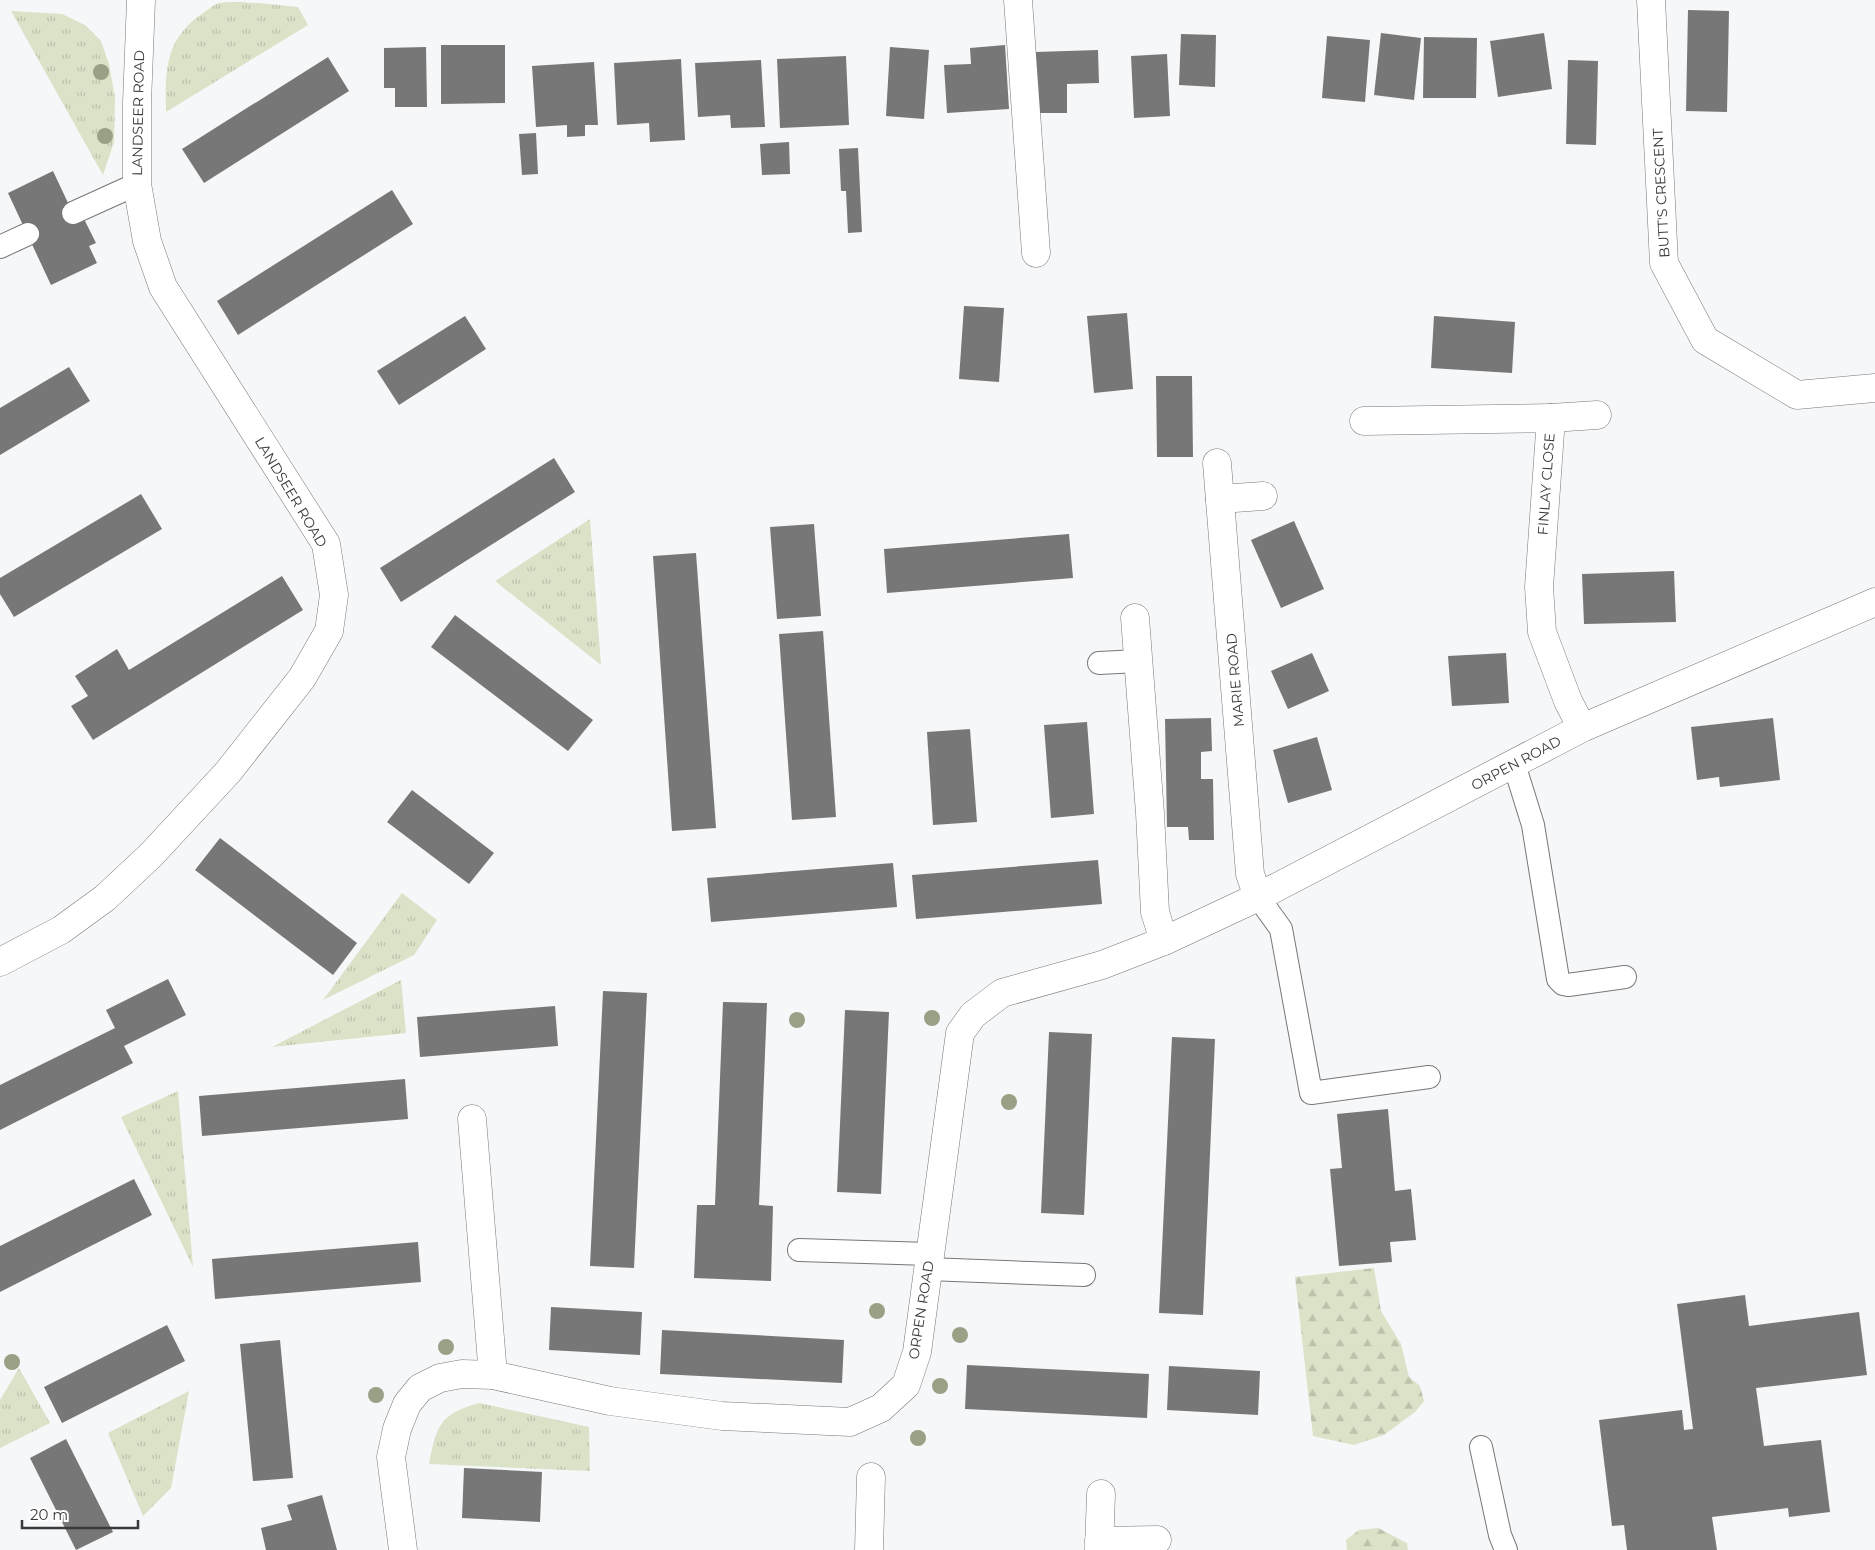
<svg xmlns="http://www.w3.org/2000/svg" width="1875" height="1550" font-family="Montserrat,sans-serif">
  <defs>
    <pattern id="grass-tufts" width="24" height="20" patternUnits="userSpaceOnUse" patternTransform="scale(1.25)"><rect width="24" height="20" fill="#dae2c7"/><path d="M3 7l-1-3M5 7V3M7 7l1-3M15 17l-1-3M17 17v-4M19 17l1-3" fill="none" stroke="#bcc3ac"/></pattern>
    <pattern id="forest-firs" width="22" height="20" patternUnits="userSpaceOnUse" patternTransform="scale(1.25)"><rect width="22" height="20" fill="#dae2c7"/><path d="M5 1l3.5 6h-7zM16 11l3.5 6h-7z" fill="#bcc3ac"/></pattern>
  </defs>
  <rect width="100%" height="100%" fill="#f6f7f8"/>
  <g fill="url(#grass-tufts)">
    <path d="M 259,3 L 298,7 L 308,25 L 166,112 C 165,70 165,39 203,13 C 208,10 214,4 220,3 C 232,1 246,3 259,3 Z"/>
    <polygon points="11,11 62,14 85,25 101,41 109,64 115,98 114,142 103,175"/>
    <polygon points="590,519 601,665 495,581"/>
    <polygon points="402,893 437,920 414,955 323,1000"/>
    <polygon points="401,980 406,1033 272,1047"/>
    <polygon points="178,1091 193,1267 121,1117"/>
    <polygon points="19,1368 50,1423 0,1448 0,1400"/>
    <polygon points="189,1391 171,1488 143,1516 108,1433"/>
    <path d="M 479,1403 L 589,1427 L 590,1471 L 429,1464 C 436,1426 440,1414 479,1403 Z"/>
  </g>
  <g fill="url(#forest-firs)">
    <polygon points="1374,1268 1381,1311 1401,1344 1409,1377 1420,1386 1424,1401 1415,1412 1384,1435 1354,1445 1313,1436 1295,1277"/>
    <polygon points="1378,1528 1407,1543 1408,1550 1347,1550 1346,1540 1359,1530"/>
  </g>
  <g fill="#787777">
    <polygon points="1688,10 1729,11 1727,112 1686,111"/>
    <polygon points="1381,33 1421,38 1414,100 1374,95"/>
    <polygon points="1544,33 1552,89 1498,97 1490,41"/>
    <polygon points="1181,34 1216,35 1215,87 1179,85"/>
    <polygon points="1327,36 1370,40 1365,102 1322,98"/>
    <polygon points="1424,37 1477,38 1476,98 1423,98"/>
    <polygon points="441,45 505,45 505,103 441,104"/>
    <polygon points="1005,45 1009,109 947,113 944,65 971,64 970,48"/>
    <polygon points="426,47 427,107 395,107 395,88 384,88 384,48"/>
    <polygon points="890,47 929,50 924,119 886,116"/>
    <polygon points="1098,50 1099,83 1067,84 1067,113 1036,113 1035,52"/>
    <polygon points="1167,54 1170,116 1134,118 1131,56"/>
    <polygon points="846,56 849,125 780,128 777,59"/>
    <polygon points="328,57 349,91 204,183 182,149"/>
    <polygon points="681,59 685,140 650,142 649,123 617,125 614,63"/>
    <polygon points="761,60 765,127 731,128 730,115 698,117 695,63"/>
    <polygon points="1568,60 1598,61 1596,145 1566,144"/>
    <polygon points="594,62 598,125 585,125 585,136 567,137 567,125 536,127 532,66"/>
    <polygon points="536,133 538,174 522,175 519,134"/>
    <polygon points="789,142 790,174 762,175 760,144"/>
    <polygon points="858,148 862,232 848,233 846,191 841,191 839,149"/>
    <polygon points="53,171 77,222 84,219 96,243 89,246 97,263 51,285 8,193"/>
    <polygon points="392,190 413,224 238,335 217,301"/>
    <polygon points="964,306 1004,308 999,382 959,379"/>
    <polygon points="1127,313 1133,389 1094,393 1087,316"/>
    <polygon points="465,316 486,349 399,405 377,371"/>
    <polygon points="1434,316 1515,322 1512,373 1431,368"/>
    <polygon points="69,367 90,401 0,455 0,408"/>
    <polygon points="1156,376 1192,376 1193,457 1157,457"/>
    <polygon points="554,458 575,492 401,602 380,568"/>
    <polygon points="141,494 162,529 14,617 0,594 0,578"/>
    <polygon points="1294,521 1324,589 1281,608 1251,540"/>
    <polygon points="814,524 821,616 777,619 770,527"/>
    <polygon points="1069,534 1073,578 887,593 884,549"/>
    <polygon points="696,553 716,828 672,831 653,556"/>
    <polygon points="1674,571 1676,622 1584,624 1582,574"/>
    <polygon points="282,576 303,610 93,740 71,706 88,696 75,676 117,649 129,670"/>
    <polygon points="455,615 593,720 568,751 431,647"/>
    <polygon points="823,631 836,817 792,820 779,634"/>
    <polygon points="1312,653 1329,691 1288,709 1271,671"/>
    <polygon points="1506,653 1509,703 1452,706 1448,656"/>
    <polygon points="1211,718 1212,751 1201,752 1201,779 1213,779 1214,840 1189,840 1188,827 1167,827 1165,719"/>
    <polygon points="1773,718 1780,780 1720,787 1719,777 1697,780 1691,727"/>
    <polygon points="1087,722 1094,814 1051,818 1044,725"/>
    <polygon points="970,729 977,822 933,825 927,732"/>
    <polygon points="1317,737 1332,790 1288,803 1273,750"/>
    <polygon points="412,790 494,853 469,884 387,822"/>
    <polygon points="220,838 357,943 333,975 195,870"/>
    <polygon points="1098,860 1102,904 916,919 912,875"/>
    <polygon points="893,863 897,907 711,922 707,878"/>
    <polygon points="168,979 186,1015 124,1046 133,1063 0,1130 0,1085 115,1028 106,1010"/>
    <polygon points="603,991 647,993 634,1268 590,1266"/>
    <polygon points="723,1002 767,1003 759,1205 773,1206 771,1281 694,1278 697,1205 715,1205"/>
    <polygon points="555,1006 558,1046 420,1057 417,1017"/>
    <polygon points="845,1010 889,1012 881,1194 837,1192"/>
    <polygon points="1049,1032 1092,1034 1084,1215 1041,1213"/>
    <polygon points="1172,1037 1215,1039 1203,1315 1159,1313"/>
    <polygon points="405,1079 408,1119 202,1136 199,1096"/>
    <polygon points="1388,1109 1395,1191 1411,1189 1416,1240 1390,1242 1392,1262 1339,1266 1330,1169 1342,1168 1337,1114"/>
    <polygon points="134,1179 152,1215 0,1292 0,1246"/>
    <polygon points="418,1242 421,1282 215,1299 212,1259"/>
    <polygon points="1745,1295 1749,1326 1859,1312 1867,1375 1756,1388 1764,1446 1821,1440 1830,1512 1789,1517 1788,1508 1712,1517 1717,1550 1627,1550 1624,1525 1612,1526 1599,1420 1682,1410 1684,1430 1693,1429 1677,1304"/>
    <polygon points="551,1307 642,1312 640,1355 549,1350"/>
    <polygon points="167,1325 185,1361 62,1423 44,1387"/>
    <polygon points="662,1330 844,1340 842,1383 660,1374"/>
    <polygon points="280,1340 293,1478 253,1481 240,1344"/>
    <polygon points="967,1365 1149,1374 1147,1418 965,1409"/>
    <polygon points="1169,1366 1260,1371 1258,1415 1167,1410"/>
    <polygon points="66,1439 113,1532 76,1550 30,1458"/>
    <polygon points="464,1468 542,1472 540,1522 462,1518"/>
    <polygon points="322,1495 337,1550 266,1550 261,1528 292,1520 287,1505"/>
  </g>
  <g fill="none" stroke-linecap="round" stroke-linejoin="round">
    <defs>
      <g id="lane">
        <polyline points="73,213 137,184"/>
        <polyline points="0,247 28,234"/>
        <polyline points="1099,663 1138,661"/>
        <polyline points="1514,764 1533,825 1558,979 1563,984 1568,985 1625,977"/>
        <polyline points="1258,897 1281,929 1311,1093 1429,1077"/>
        <polyline points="799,1250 930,1254"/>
        <polyline points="928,1269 1084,1275"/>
        <polyline points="1481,1447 1500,1535 1506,1550"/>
      </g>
      <g id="street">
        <polyline points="1018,0 1036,253"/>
        <polyline points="1651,0 1664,263 1705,340 1797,395 1875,388"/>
        <polyline points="1551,418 1597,415"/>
        <polyline points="1364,421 1551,418 1539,587 1542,632 1568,701 1582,728"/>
        <polyline points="1217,463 1250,874 1258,897"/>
        <polyline points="1220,499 1263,496"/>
        <polyline points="1135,618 1150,813 1155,912 1164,941"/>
        <polyline points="0,962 61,930 105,898 151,855 228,772 302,678 329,631 334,595 326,544 163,287 147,241 137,184 137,103 141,0"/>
        <polyline points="472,1119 493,1375"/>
        <polyline points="1099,1541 1157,1540"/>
        <polyline points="403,1550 391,1457 397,1429 407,1404 420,1388 440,1378 462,1374 493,1375 610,1401 722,1416 850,1422 881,1408 906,1385 917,1352 960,1033 973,1015 1002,993 1102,965 1164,941 1258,897 1582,728 1875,602"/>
        <polyline points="869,1550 871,1477"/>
        <polyline points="1099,1550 1101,1494"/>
      </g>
    </defs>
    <use href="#lane" stroke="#777779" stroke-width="24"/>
    <use href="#street" stroke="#777779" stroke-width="29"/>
    <use href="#lane" stroke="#fff" stroke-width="22"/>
    <use href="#street" stroke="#fff" stroke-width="28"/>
  </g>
  <g fill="#99a086">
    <circle cx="101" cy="72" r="8"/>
    <circle cx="105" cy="136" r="8"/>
    <circle cx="932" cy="1018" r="8"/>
    <circle cx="797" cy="1020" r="8"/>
    <circle cx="1009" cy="1102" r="8"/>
    <circle cx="877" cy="1311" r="8"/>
    <circle cx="960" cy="1335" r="8"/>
    <circle cx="446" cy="1347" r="8"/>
    <circle cx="12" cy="1362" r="8"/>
    <circle cx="940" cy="1386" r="8"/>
    <circle cx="376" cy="1395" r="8"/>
    <circle cx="918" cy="1438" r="8"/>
  </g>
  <g text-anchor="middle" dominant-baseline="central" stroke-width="5" stroke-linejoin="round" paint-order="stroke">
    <g font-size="14" fill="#3a3a3b" stroke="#fff">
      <text transform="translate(138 113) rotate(-89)">LANDSEER ROAD</text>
      <text transform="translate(1661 193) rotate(-93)">BUTT'S CRESCENT</text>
      <text transform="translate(1546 484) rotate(-86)">FINLAY CLOSE</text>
      <text transform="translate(291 492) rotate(59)">LANDSEER ROAD</text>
      <text transform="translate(1235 680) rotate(-95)">MARIE ROAD</text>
      <text transform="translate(1516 763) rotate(-28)">ORPEN ROAD</text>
      <text transform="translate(921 1310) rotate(-81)">ORPEN ROAD</text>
    </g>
  </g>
  <path d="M22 1520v8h116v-8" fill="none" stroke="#3a3a3b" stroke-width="2.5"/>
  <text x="30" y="1520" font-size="15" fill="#3a3a3b" stroke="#ffffff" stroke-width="4" paint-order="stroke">20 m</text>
</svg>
